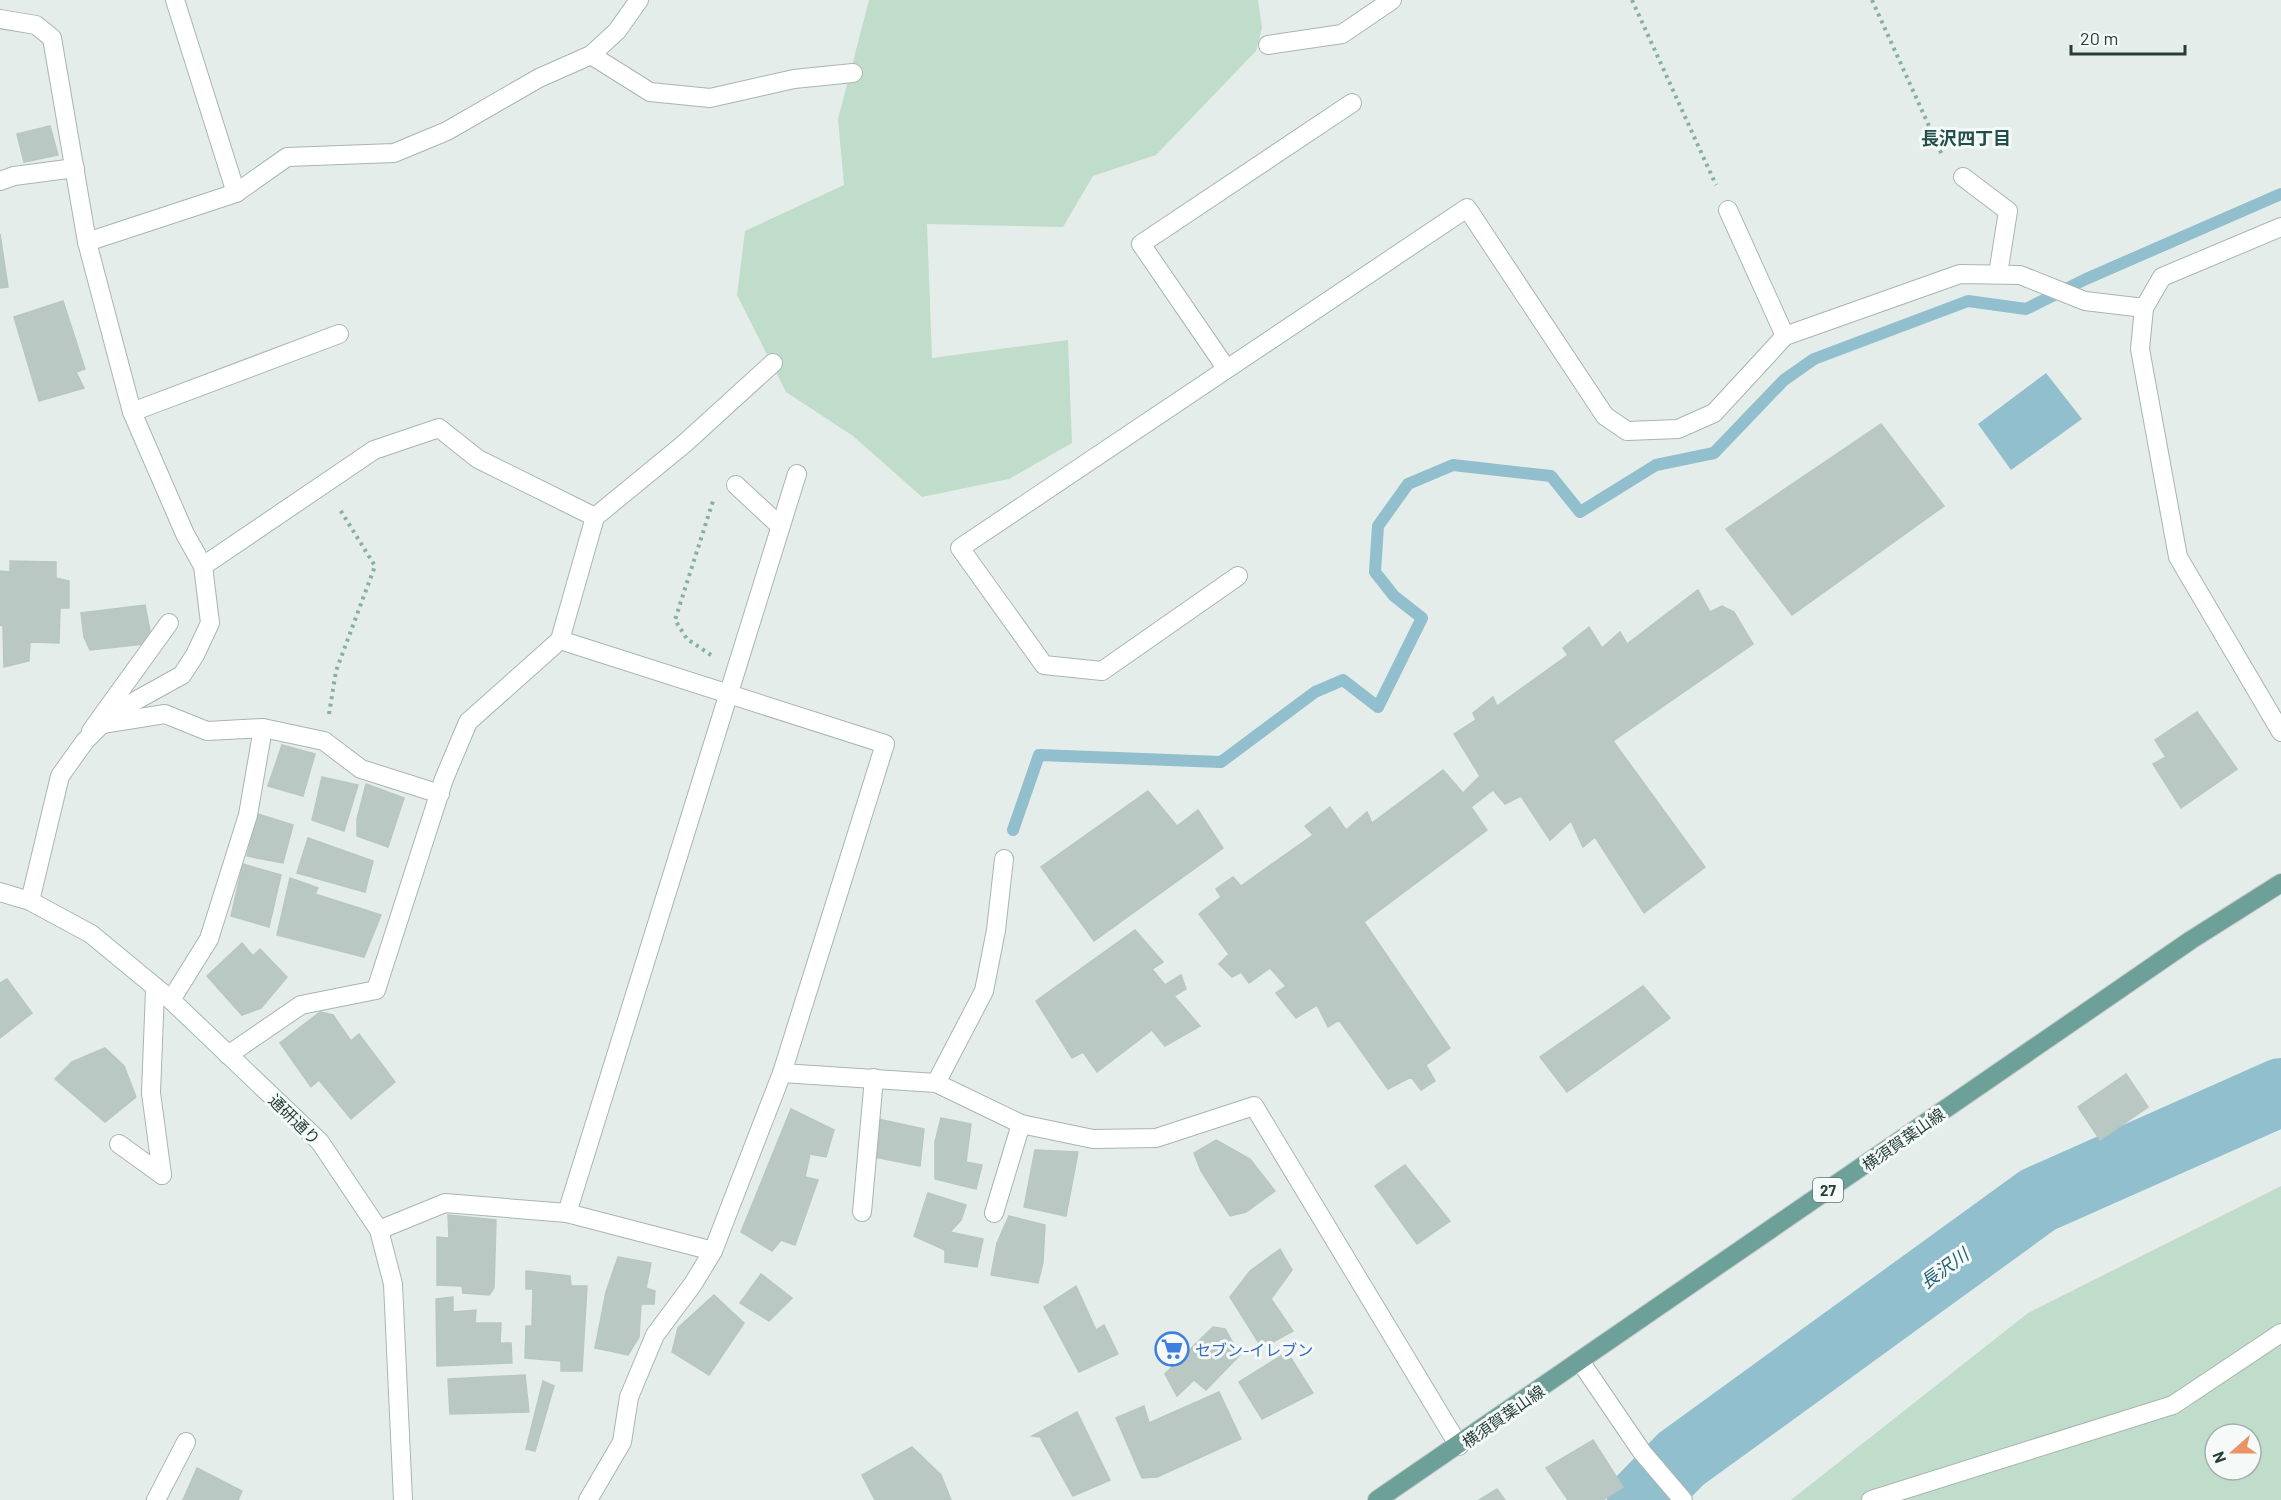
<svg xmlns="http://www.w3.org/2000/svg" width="2281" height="1500" font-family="Barlow,'Noto Sans JP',sans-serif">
  <rect width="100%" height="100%" fill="#e5edea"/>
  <g fill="#bfddca" fill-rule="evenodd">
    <polygon points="869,0 1258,0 1262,28 1256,51 1156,155 1093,176 1063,227 927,224 932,358 1068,340 1072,443 1009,479 922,497 853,436 786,392 737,295 745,231 844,185 838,119"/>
    <path d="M 2281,1186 L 2281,1500 L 1791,1500 L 2028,1313 ZM 2215,1434 L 2251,1434 L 2251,1470 L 2215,1470 Z"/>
  </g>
  <polygon fill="#91bfce" points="2046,373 2082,419 2011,470 1978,424"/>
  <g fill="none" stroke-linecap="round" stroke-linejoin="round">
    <polyline stroke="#91bfce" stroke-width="12" points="1013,830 1039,755 1221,762 1315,692 1343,680 1378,707 1422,618 1394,596 1375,572 1378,526 1408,484 1453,465 1551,476 1580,512 1656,465 1714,453 1784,380 1814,359 1968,301 2026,309 2086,279 2281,194"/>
    <polyline stroke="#91bfce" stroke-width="68" points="1641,1500 1681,1459 2038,1200 2281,1092"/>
  </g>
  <g fill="#bac8c4" stroke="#b8c7c2" stroke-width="1.5">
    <polygon points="50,126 58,155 24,162 17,134"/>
    <polygon points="0,234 8,287 0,288"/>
    <polygon points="63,301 85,369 76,372 84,388 39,401 14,317"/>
    <polygon points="1881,424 1944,506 1792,615 1726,529"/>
    <polygon points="10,561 56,562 56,578 69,581 69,608 60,608 59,643 30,642 29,661 4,667 3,626 0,625 0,571 10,572"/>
    <polygon points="1698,590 1710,612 1722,606 1734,612 1753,644 1613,741 1705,867 1644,913 1595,837 1583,847 1571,821 1550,840 1521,796 1505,804 1493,790 1471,807 1487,830 1364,922 1450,1048 1426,1065 1435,1081 1421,1090 1411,1077 1388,1089 1339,1020 1328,1027 1317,1005 1296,1018 1276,993 1286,986 1270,968 1249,983 1241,972 1232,977 1219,964 1229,954 1199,914 1221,897 1216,889 1233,877 1241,886 1313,835 1305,826 1330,807 1346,830 1367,812 1372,823 1443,770 1463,793 1480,776 1454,734 1476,720 1473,713 1493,697 1497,706 1568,655 1563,648 1589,627 1602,648 1620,632 1627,644"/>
    <polygon points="145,605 150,631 144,644 90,650 84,637 81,613"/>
    <polygon points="2197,712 2237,769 2181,808 2153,764 2166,757 2155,740"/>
    <polygon points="282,745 315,754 303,796 268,786"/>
    <polygon points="322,777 358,785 344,831 312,820"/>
    <polygon points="366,784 404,798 388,847 357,836 357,819"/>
    <polygon points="1148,791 1177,826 1198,810 1223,848 1094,941 1041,867"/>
    <polygon points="258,814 293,825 283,863 247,856"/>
    <polygon points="308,838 373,861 365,892 297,873"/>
    <polygon points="243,864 281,875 269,927 231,916"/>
    <polygon points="290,878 318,888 315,894 381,915 364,957 277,935"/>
    <polygon points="1135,930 1163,962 1152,969 1165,985 1181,975 1186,989 1174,996 1200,1026 1165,1046 1152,1030 1097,1072 1083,1052 1072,1058 1036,1001"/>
    <polygon points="242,943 253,956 260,949 287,977 261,1008 242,1015 207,976"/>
    <polygon points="7,979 32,1013 0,1038 0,983"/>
    <polygon points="1643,986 1670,1018 1567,1092 1540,1057"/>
    <polygon points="320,1012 333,1015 351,1041 359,1034 395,1082 351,1119 319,1080 311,1087 280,1043"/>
    <polygon points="105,1048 124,1066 136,1097 105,1122 55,1079 72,1062"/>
    <polygon points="2126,1074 2148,1107 2100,1140 2078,1107"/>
    <polygon points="791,1109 834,1130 826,1157 810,1154 805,1177 818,1180 795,1245 781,1240 772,1251 741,1232"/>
    <polygon points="941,1118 971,1124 966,1162 982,1165 976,1189 935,1179 935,1142"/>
    <polygon points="878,1119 924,1129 920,1166 874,1157"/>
    <polygon points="1216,1140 1250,1159 1275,1191 1246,1212 1230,1216 1201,1171 1194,1153"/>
    <polygon points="1035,1150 1078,1152 1066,1216 1024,1207"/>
    <polygon points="1405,1165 1450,1221 1417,1244 1375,1186"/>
    <polygon points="928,1193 966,1205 961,1220 950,1232 983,1239 977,1267 945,1262 945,1250 914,1236"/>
    <polygon points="448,1215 496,1220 494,1288 489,1295 463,1293 462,1286 437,1285 437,1237 449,1238"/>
    <polygon points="1009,1216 1045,1225 1043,1262 1038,1283 991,1275 997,1243"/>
    <polygon points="1280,1249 1292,1270 1271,1299 1293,1331 1262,1348 1230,1297 1250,1271"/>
    <polygon points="618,1257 651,1263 646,1288 655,1291 654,1304 641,1304 639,1337 628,1355 595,1348 606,1292"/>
    <polygon points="526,1271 570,1276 571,1286 587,1286 582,1371 561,1371 561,1361 525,1358 526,1326 532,1326 533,1289 526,1289"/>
    <polygon points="761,1274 792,1298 769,1321 740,1303"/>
    <polygon points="1076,1286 1096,1330 1104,1325 1118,1354 1079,1372 1044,1307"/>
    <polygon points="714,1295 744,1323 709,1375 672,1352 678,1328"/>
    <polygon points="453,1297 453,1312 476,1310 475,1323 501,1323 500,1343 511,1343 512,1363 437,1366 436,1299"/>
    <polygon points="1213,1327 1225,1329 1240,1355 1206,1390 1194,1380 1177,1396 1165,1374"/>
    <polygon points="1287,1352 1313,1393 1262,1419 1239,1382"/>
    <polygon points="525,1375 529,1412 450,1414 448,1379"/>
    <polygon points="543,1381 554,1386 535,1451 526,1449"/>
    <polygon points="1219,1392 1241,1439 1157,1477 1142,1478 1116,1418 1144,1406 1149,1423"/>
    <polygon points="1077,1412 1110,1480 1073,1496 1040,1437 1032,1436"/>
    <polygon points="1593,1440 1623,1487 1603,1500 1568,1500 1546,1468"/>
    <polygon points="912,1447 941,1475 951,1500 875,1500 862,1475"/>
    <polygon points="197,1468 242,1491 238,1500 183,1500"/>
    <polygon points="1497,1489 1505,1500 1479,1500"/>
  </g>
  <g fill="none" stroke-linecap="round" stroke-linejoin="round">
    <defs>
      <g id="lane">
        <polyline points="175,0 236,193"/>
        <polyline points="1268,45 1342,34 1392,0"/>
        <polyline points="1963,177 2008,211 1998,274"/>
        <polyline points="736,485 780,526"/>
        <polyline points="595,517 684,444 773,363"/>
        <polyline points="102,724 165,714 207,731 263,728 324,741 361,769 440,794"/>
        <polyline points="91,731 169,623"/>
        <polyline points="155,990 151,1093 162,1175"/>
        <polyline points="171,1000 209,939 248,815 263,728"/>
        <polyline points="936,1083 984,991 996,930 1004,859"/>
        <polyline points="119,1144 162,1175"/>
        <polyline points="862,1212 874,1078"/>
        <polyline points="994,1213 1021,1124"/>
        <polyline points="1871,1500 2173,1405 2281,1333"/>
      </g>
      <g id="street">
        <polyline points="0,19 36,25 52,38 87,242"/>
        <polyline points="591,55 650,92 710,98 794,79 853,73"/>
        <polyline points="0,181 14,176 75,168"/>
        <polyline points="1728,210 1785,336"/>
        <polyline points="2281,227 2162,277 2144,308 2140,349 2178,557 2281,732"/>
        <polyline points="1226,368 1141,244 1352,103"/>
        <polyline points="132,412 339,334"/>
        <polyline points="203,566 374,450 439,428 478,459 595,517 560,640 885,744 782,1073 713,1251 693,1284 655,1335 629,1397 622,1442 588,1500"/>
        <polyline points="1238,576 1102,671 1044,665 960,548 1467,208 1605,416 1627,431 1678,429 1714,413 1785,336 1960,274 2020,275 2085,301 2144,308"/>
        <polyline points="30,901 60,776 85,741 102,724 126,706 182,675 195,655 210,623 203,566 185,534 132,412 87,242 236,193 287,157 394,153 447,131 539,78 591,55 617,31 639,0"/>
        <polyline points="228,1055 301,1005 376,990 444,779 468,722 560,640"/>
        <polyline points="782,1073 936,1083 1021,1124 1093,1139 1156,1138 1254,1106 1459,1446"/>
        <polyline points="567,1213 797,474"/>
        <polyline points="379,1230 445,1203 567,1213 713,1251"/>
        <polyline points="1580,1361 1642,1452 1683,1500"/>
        <polyline points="156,1500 186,1442"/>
      </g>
      <polyline id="secondary" points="0,892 30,901 91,934 171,1000 320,1142 379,1230 393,1284 403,1500"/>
      <polyline id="primary" points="1377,1500 2191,940 2281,883"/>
    </defs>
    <use href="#lane" stroke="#a8b5b2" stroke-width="20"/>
    <use href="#street" stroke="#a8b5b2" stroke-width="20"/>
    <use href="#secondary" stroke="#a4b8b3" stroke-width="20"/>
    <use href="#primary" stroke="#c2c9c8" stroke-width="20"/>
    <g stroke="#87afa6" stroke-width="4" stroke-dasharray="3 4.5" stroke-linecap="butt">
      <polyline points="1632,0 1716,185"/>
      <polyline points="1872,0 1943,157"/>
      <polyline points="711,655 687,639 675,620 713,501"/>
      <polyline points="329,714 336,671 375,566 339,508"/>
    </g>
    <use href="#lane" stroke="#fff" stroke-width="18"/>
    <use href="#street" stroke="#fff" stroke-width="18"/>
    <use href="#secondary" stroke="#fff" stroke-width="18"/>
    <use href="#primary" stroke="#6ca098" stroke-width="18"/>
  </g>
  <defs>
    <symbol id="supermarket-ring" viewBox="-11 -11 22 22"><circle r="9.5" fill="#f5faf8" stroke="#3f7fe0" stroke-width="1.5"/><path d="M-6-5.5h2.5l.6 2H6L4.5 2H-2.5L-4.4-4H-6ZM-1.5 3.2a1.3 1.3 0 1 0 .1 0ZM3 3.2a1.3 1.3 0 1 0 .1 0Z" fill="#3f7fe0"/></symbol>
  </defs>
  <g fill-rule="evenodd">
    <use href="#supermarket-ring" x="1153" y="1330" width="38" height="38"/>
  </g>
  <g text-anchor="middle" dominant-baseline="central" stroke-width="6" stroke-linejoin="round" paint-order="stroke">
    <rect fill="#f5faf8" stroke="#637673" stroke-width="1.5" x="1813" y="1178" width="30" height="24" rx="4.5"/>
    <g font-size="15" font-weight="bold" fill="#253e3a">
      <text x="1828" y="1190">27</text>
    </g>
    <g font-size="16" fill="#253e3a" stroke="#f5faf8">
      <text transform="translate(295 1119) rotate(44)">通研通り</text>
      <text transform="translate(1903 1139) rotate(-35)">横須賀葉山線</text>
      <text transform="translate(1503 1416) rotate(-35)">横須賀葉山線</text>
    </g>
    <g font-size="16" fill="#366cbe" stroke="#f5faf8" text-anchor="start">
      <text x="1195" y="1349">セブン-イレブン</text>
    </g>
    <g font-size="18" font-weight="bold" fill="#224f49" stroke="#f5faf8">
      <text x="1966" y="138">長沢四丁目</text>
    </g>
    <g font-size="18" font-style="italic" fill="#226177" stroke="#f5faf8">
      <text transform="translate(1944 1268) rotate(-36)">長沢川</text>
    </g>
  </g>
  <g transform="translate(2233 1452) rotate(249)"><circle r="28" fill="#f5faf8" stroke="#a2afac" stroke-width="1.5"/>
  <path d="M0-4.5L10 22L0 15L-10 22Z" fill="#ea9366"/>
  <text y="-9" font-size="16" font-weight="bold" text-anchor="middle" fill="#253e3a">N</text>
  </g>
  <path d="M2071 45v9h114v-9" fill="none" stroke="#253e3a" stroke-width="3"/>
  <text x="2080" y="45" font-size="18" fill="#253e3a" stroke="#f5faf8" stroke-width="4.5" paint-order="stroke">20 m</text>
</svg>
